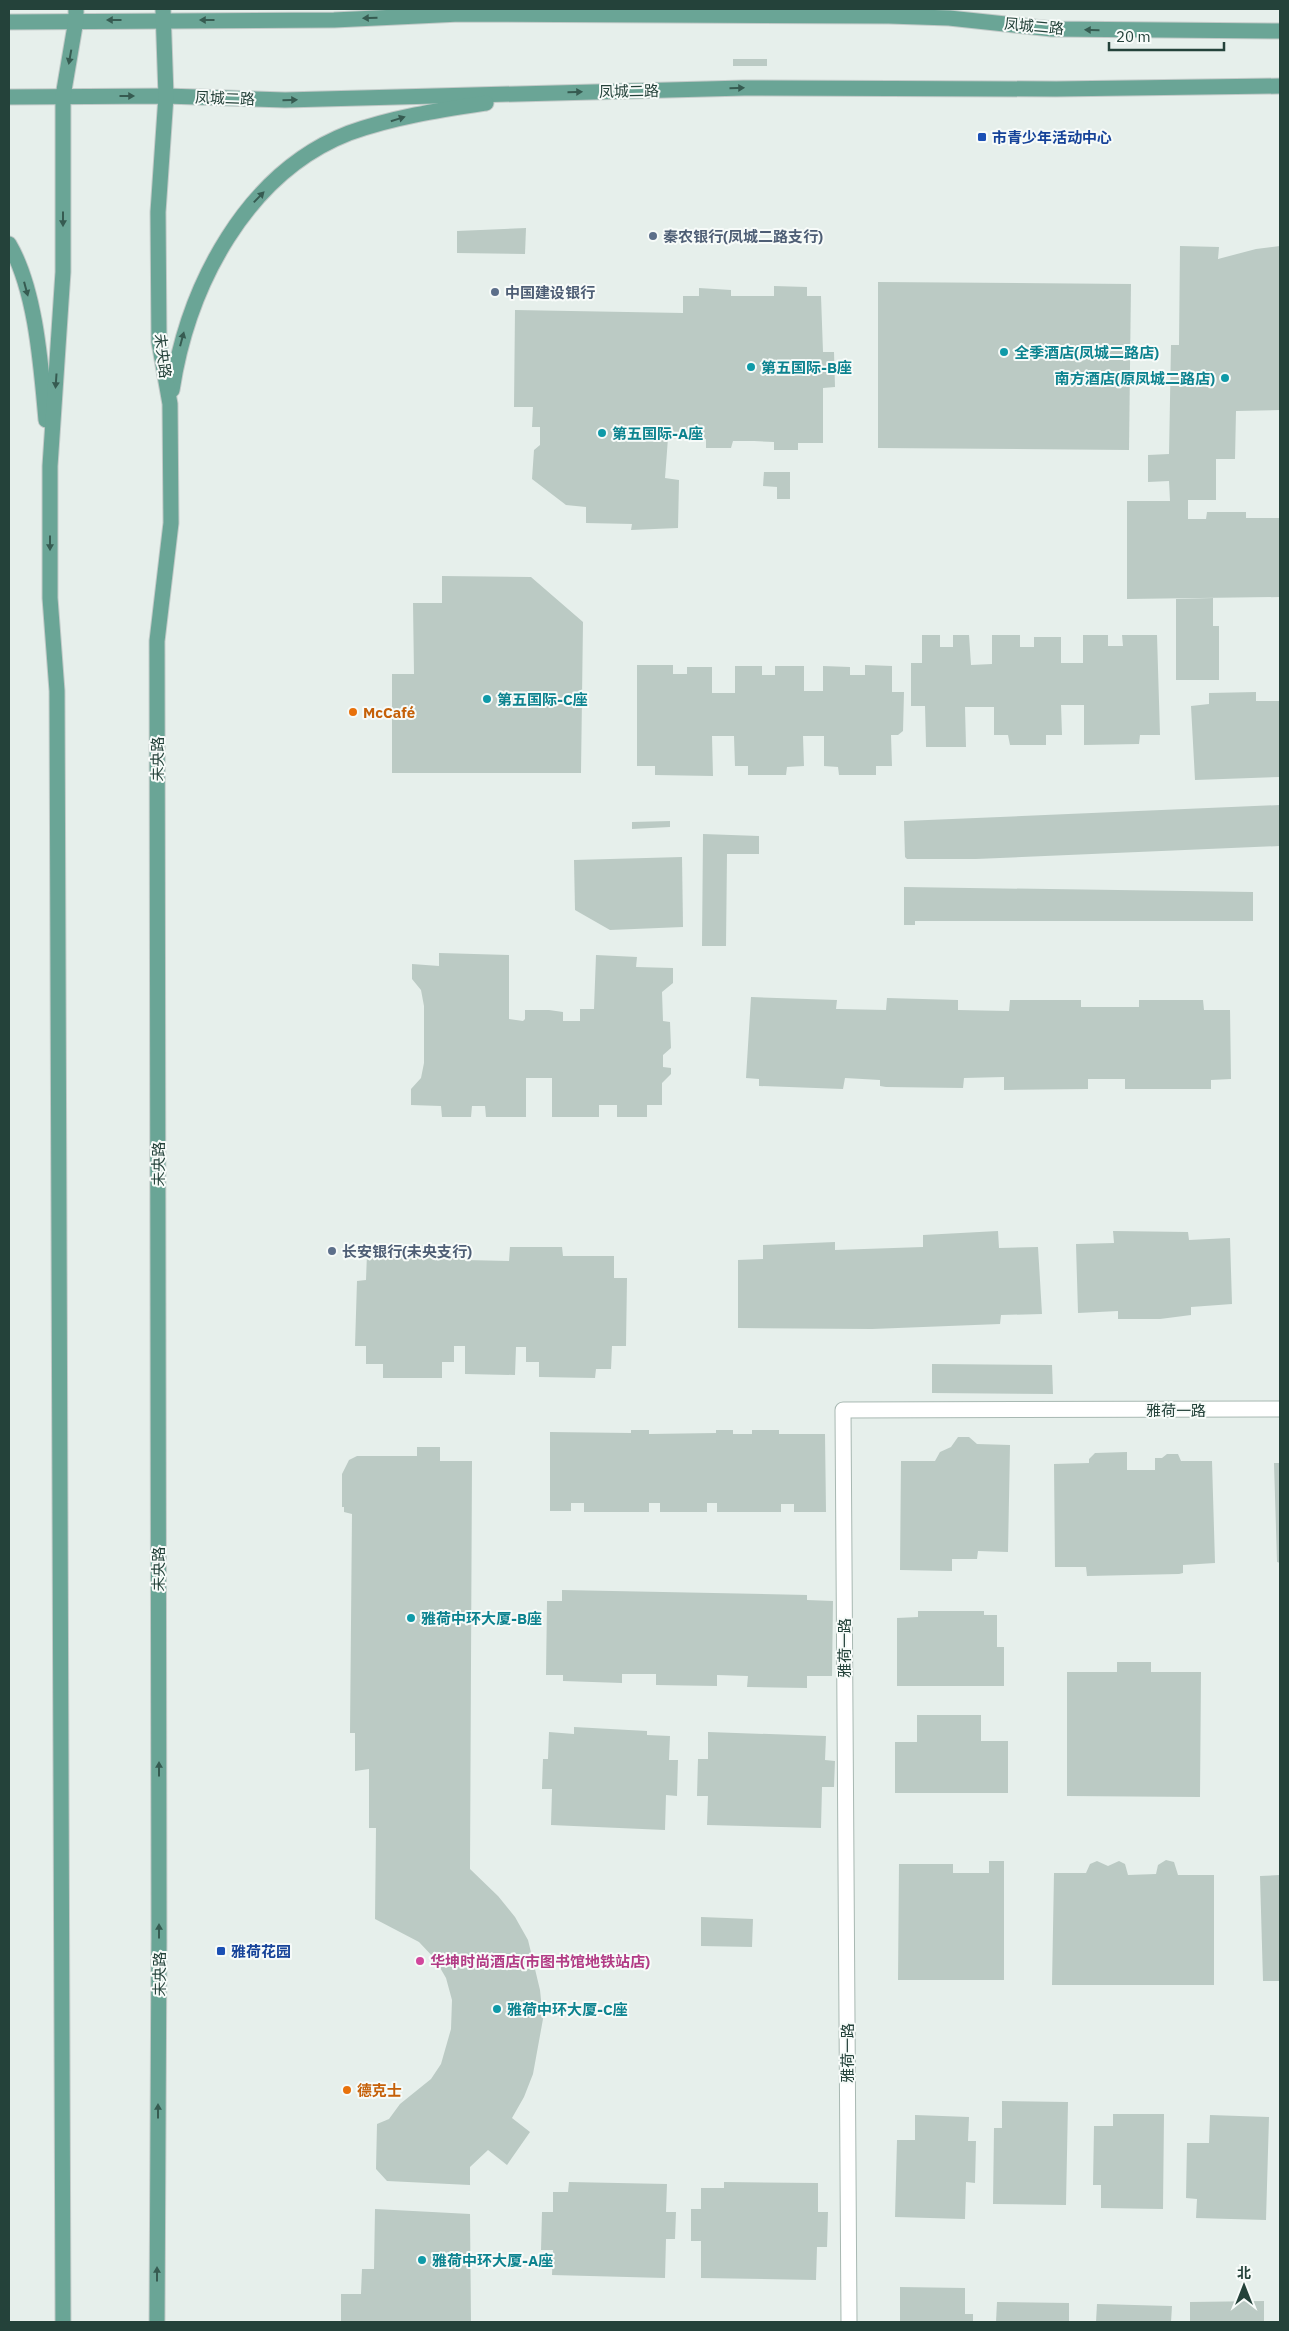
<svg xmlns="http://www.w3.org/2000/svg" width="1289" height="2331" font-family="'IBM Plex Sans','Noto Sans SC',sans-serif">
  <rect width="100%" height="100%" fill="#e6efeb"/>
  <g fill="#bbcac4">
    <rect x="733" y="59" width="34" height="7"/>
    <polygon points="526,228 525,254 457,253 457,231"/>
    <polygon points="1180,246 1219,247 1218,259 1256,249 1280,246 1280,410 1236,411 1235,459 1216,459 1216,500 1188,500 1188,519 1206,519 1207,512 1246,512 1246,518 1280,518 1280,597 1127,599 1127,501 1170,501 1169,481 1148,482 1148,455 1169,454 1171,345 1179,345"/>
    <polygon points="878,282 1131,284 1129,450 878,448"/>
    <polygon points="774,286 807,287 807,296 821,296 823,352 834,352 835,387 823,388 823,443 798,443 798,450 774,450 774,442 754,441 733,441 731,448 706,448 706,439 668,438 665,478 679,480 678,528 631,530 632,524 586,523 586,507 566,505 532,479 534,450 540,445 540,427 532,427 533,407 514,407 515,310 683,313 683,296 699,296 699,288 731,290 731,296 774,296"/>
    <polygon points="764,472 790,472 790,499 777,499 777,487 763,486"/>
    <polygon points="442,576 531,577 583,622 581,773 392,773 392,674 414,674 413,603 442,603"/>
    <polygon points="1213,598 1213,626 1219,626 1219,680 1176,680 1176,599"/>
    <polygon points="922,635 940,635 940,647 953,647 953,635 969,635 971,665 992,664 992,635 1020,635 1020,647 1034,647 1034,637 1061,637 1061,663 1083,663 1083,635 1108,635 1108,646 1123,646 1122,635 1157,635 1160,735 1140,735 1139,744 1084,745 1084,705 1061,705 1062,735 1046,735 1046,745 1010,745 1008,735 994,735 994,707 965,707 966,747 926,747 925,706 911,706 911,663 922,663"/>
    <polygon points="637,665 673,665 673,674 687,674 687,667 712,667 712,693 735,693 735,666 762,666 762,675 775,675 775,666 804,666 804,691 823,691 823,666 850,667 850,675 865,675 865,665 892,666 892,692 904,692 903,731 898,735 891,735 892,766 876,766 876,775 839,775 838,767 824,766 824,736 803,736 804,766 787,767 786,775 748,775 748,766 735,766 734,736 712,736 713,776 655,775 655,766 637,766"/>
    <polygon points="1256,692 1256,701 1280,701 1280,777 1195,780 1191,706 1209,704 1209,693"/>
    <polygon points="1280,805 1280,846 976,859 907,859 905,857 904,821"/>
    <polygon points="670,821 670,827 632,829 632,822"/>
    <polygon points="703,834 759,836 759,854 727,854 726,946 702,946"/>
    <polygon points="682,857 683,927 610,930 575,910 574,860"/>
    <polygon points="904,887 1253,892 1253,921 915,921 915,925 904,925"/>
    <polygon points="439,953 509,955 509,1019 523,1021 525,1019 525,1010 549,1010 563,1012 563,1021 580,1021 580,1009 594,1009 596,955 637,957 636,967 673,968 673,983 662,992 663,1021 670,1022 671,1048 663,1055 663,1067 671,1068 671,1074 662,1083 662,1105 647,1105 647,1117 617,1117 617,1105 599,1105 599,1117 552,1117 552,1078 526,1078 526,1117 486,1117 485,1106 472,1106 471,1117 442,1117 441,1106 411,1105 411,1089 421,1078 424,1063 424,1006 421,990 412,979 412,964 439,966"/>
    <polygon points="751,997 837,1000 836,1009 838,1009 886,1010 887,998 958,1000 958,1010 1009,1011 1010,1000 1081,1000 1081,1007 1139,1007 1139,1000 1203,1000 1204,1010 1230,1010 1231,1079 1211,1080 1211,1089 1125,1089 1125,1079 1088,1079 1088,1089 1004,1090 1004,1077 964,1078 963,1088 886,1087 880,1086 880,1080 845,1078 843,1089 759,1086 759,1079 746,1078"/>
    <polygon points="998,1231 999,1248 1038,1247 1042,1314 1001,1315 1000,1324 872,1329 738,1328 738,1260 763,1259 763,1245 835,1242 835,1250 923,1247 923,1235"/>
    <polygon points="1113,1231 1188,1232 1189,1240 1230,1238 1232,1304 1191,1307 1191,1315 1160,1319 1118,1319 1118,1311 1078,1313 1076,1244 1114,1243"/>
    <polygon points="414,1245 464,1245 466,1260 509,1261 510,1247 562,1247 563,1256 614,1256 614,1278 627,1278 626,1346 612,1346 611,1369 596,1369 595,1378 539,1377 539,1362 526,1362 526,1347 516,1347 515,1375 465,1374 465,1346 454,1346 454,1362 442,1362 442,1378 383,1378 383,1364 366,1364 366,1346 355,1346 357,1281 366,1280 367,1254 414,1254"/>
    <polygon points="932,1364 1052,1365 1053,1394 932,1393"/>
    <polygon points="631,1430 649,1430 649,1434 716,1433 716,1430 733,1430 733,1434 752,1434 752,1430 779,1430 779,1434 825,1434 826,1512 794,1512 794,1504 781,1504 781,1512 717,1512 717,1503 707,1503 707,1512 660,1512 660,1503 649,1503 649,1512 584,1512 584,1503 571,1503 571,1511 550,1511 550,1432 631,1433"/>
    <polygon points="958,1437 969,1437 977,1444 1010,1445 1008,1552 978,1551 977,1559 952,1559 952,1571 900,1570 901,1461 935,1461 940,1452 951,1447"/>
    <polygon points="417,1447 440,1447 440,1461 472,1461 470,1869 498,1896 515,1917 528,1940 540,1990 543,2019 533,2074 524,2097 512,2118 530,2132 507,2165 488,2150 470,2167 470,2185 387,2181 376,2169 377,2124 389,2119 400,2104 431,2079 441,2064 451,2029 452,2000 446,1978 435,1959 419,1942 375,1919 376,1828 369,1828 369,1769 355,1771 355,1733 350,1733 352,1514 344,1512 344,1507 342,1507 342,1474 349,1460 357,1456 417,1456"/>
    <polygon points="1127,1452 1127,1470 1155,1470 1155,1458 1162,1458 1167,1454 1178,1454 1181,1461 1212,1461 1215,1563 1183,1565 1183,1573 1179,1574 1087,1576 1086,1567 1055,1567 1054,1464 1089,1463 1089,1459 1095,1453"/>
    <polygon points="1274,1463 1280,1463 1280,1563 1277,1562"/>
    <polygon points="562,1590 807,1595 807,1600 833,1601 832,1676 807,1676 807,1688 747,1687 748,1676 717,1675 717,1686 656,1685 656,1674 622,1674 622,1683 563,1681 563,1675 546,1675 547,1601 562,1601"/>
    <polygon points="918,1611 984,1611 984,1615 997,1615 997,1647 1004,1647 1004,1686 897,1686 897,1618 918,1617"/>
    <polygon points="1117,1662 1151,1662 1151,1672 1201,1672 1200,1797 1067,1796 1067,1672 1117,1672"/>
    <polygon points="917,1715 981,1715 981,1741 1008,1741 1008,1793 895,1793 895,1742 917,1742"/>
    <polygon points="574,1727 647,1731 647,1735 670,1736 669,1760 678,1760 677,1796 666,1795 665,1830 551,1825 552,1789 542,1789 543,1759 548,1759 549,1732 574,1734"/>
    <polygon points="708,1732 826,1736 825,1760 835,1761 834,1787 822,1787 821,1828 707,1825 708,1796 697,1796 698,1759 708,1759"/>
    <polygon points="1166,1860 1174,1862 1178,1875 1214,1875 1214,1985 1052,1985 1054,1873 1086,1873 1090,1864 1097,1861 1108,1866 1119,1861 1125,1864 1128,1875 1156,1874 1158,1865"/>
    <polygon points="989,1861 1004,1861 1004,1980 898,1980 899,1864 953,1864 953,1873 989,1873"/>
    <polygon points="1280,1875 1280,1981 1263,1981 1260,1876"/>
    <polygon points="701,1917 753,1919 752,1947 701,1946"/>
    <polygon points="1002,2101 1068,2102 1066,2205 993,2204 994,2128 1002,2128"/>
    <polygon points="1113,2114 1164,2114 1163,2209 1101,2208 1101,2185 1093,2185 1094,2126 1113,2126"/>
    <polygon points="915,2115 969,2117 968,2141 976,2141 975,2183 966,2182 965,2219 895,2217 897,2140 915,2140"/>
    <polygon points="1210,2115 1269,2117 1266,2220 1196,2218 1197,2199 1186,2198 1187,2143 1209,2143"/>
    <polygon points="569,2182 667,2184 666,2212 676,2212 675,2239 666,2239 665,2278 552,2275 553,2250 541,2250 542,2212 553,2212 553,2192 568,2192"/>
    <polygon points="724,2182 818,2183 818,2212 828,2212 827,2247 817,2247 816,2280 701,2278 701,2241 691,2241 691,2209 701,2209 701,2188 724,2188"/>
    <polygon points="375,2209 470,2214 471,2322 341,2322 341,2294 361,2294 362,2269 374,2269"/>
    <polygon points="900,2287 965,2288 965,2314 973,2314 973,2322 900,2322"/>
    <polygon points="1264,2301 1264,2322 1190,2322 1190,2302"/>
    <polygon points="997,2302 1069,2303 1069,2322 996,2322"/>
    <polygon points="1097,2304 1172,2306 1171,2322 1096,2322"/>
  </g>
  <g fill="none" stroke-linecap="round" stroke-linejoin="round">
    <defs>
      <polyline id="minor" points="849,2322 843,1410 1280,1409"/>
      <g id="major">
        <polyline points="9,22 334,20 460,14 889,16 949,18 1052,29 1280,31"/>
        <polyline points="9,97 166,96 285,100 744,88 1056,89 1280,86"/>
        <path d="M 9,244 C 36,290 41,366 46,420"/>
        <path d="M 172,390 C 188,286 246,173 349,133 C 393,117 440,110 486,103"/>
        <polyline points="63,2322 57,691 50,598 50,466 63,272 63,96 76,20 76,9"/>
        <polyline points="157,2322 159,1940 157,641 171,523 170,404 159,342 158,212 166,96 163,9"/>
      </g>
    </defs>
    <use href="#minor" stroke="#a8b8b2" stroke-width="17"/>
    <use href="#major" stroke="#c2cac8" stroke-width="17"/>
    <use href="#minor" stroke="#fff" stroke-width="15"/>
    <use href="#major" stroke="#6aa596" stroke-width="15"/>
  </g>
  <defs><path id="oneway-solid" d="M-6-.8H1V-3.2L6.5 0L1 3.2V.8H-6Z" transform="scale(1.25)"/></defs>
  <g fill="#365b51">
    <use href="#oneway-solid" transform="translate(370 18) rotate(178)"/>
    <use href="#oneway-solid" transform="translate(114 20) rotate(180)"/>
    <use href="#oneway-solid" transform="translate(207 20) rotate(180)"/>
    <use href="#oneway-solid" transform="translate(1092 30) rotate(-179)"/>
    <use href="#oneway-solid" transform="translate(70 57) rotate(100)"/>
    <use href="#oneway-solid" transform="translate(737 88) rotate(-1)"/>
    <use href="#oneway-solid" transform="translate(575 92) rotate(-1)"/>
    <use href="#oneway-solid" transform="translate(127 96)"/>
    <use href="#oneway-solid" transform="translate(290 100) rotate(-1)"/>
    <use href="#oneway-solid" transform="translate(398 119) rotate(-17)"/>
    <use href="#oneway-solid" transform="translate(259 197) rotate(-46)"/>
    <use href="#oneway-solid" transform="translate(63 219) rotate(90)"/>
    <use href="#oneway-solid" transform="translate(26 289) rotate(75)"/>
    <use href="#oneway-solid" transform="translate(182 339) rotate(-75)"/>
    <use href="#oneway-solid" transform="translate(56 381) rotate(94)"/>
    <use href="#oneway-solid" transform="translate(50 543) rotate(90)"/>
    <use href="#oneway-solid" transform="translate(159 1769) rotate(-90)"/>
    <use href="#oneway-solid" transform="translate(159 1931) rotate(-90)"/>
    <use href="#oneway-solid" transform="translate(158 2111) rotate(-90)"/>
    <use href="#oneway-solid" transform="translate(157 2274) rotate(-90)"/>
  </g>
  <g fill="#1a4fb4" stroke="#f7fbf9" stroke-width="2">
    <rect x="977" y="132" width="10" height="10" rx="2.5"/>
    <rect x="216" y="1946" width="10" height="10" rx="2.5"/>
  </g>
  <g fill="#5c6f8a" stroke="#f7fbf9" stroke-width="2">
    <circle cx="653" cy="236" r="5"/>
    <circle cx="495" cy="292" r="5"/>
    <circle cx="332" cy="1251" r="5"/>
  </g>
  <g fill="#0f9aa8" stroke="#f7fbf9" stroke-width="2">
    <circle cx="1004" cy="352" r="5"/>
    <circle cx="751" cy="367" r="5"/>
    <circle cx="1225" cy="378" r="5"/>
    <circle cx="602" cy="433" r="5"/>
    <circle cx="487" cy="699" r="5"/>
    <circle cx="411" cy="1618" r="5"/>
    <circle cx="497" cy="2009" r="5"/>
    <circle cx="422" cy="2260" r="5"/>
  </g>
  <g fill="#e8710a" stroke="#f7fbf9" stroke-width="2">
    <circle cx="353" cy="712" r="5"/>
    <circle cx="347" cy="2090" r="5"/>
  </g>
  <circle fill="#d1479c" stroke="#f7fbf9" stroke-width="2" cx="420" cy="1961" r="5"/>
  <g text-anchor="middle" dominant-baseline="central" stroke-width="4" stroke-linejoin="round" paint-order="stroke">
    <g font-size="15" fill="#24423a" stroke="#f7fbf9">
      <text transform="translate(1034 26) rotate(5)">凤城二路</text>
      <text transform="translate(629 91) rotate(-1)">凤城二路</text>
      <text transform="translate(225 98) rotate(2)">凤城二路</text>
      <text transform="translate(163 356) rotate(83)">未央路</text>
      <text transform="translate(157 759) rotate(-90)">未央路</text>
      <text transform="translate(158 1164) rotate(-90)">未央路</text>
      <text x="1176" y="1410">雅荷一路</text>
      <text transform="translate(158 1569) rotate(-90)">未央路</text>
      <text transform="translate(844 1648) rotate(-90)">雅荷一路</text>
      <text transform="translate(159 1974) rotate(-90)">未央路</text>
      <text transform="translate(847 2053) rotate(-90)">雅荷一路</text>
    </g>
    <g font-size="15" font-weight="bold" fill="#164399" stroke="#f7fbf9" text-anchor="start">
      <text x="992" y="137">市青少年活动中心</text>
      <text x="231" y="1951">雅荷花园</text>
    </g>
    <g font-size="15" font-weight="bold" fill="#4e5e75" stroke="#f7fbf9" text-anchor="start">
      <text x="663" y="236">秦农银行(凤城二路支行)</text>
      <text x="505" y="292">中国建设银行</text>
      <text x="342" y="1251">长安银行(未央支行)</text>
    </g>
    <g font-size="15" font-weight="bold" fill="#0d838f" stroke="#f7fbf9" text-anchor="start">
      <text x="1014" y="352">全季酒店(凤城二路店)</text>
      <text x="761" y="367">第五国际-B座</text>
      <text x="1215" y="378" text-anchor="end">南方酒店(原凤城二路店)</text>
      <text x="612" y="433">第五国际-A座</text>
      <text x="497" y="699">第五国际-C座</text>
      <text x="421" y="1618">雅荷中环大厦-B座</text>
      <text x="507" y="2009">雅荷中环大厦-C座</text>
      <text x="432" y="2260">雅荷中环大厦-A座</text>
    </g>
    <g font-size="15" font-weight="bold" fill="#c56008" stroke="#f7fbf9" text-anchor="start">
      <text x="363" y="712">McCafé</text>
      <text x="357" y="2090">德克士</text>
    </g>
    <g font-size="15" font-weight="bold" fill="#b23c85" stroke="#f7fbf9" text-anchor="start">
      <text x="430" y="1961">华坤时尚酒店(市图书馆地铁站店)</text>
    </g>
  </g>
  <rect width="1289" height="2331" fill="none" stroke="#24423a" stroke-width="20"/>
  <g transform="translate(1244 2286)" stroke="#f7fbf9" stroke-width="4" paint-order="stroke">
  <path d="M0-4L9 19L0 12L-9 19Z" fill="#24423a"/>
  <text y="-8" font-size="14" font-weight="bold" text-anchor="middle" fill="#24423a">北</text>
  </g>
  <path d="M1109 42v8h115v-8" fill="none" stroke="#24423a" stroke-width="2.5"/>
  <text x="1116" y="42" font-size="15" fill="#24423a" stroke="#f7fbf9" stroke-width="4" paint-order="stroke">20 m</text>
</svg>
